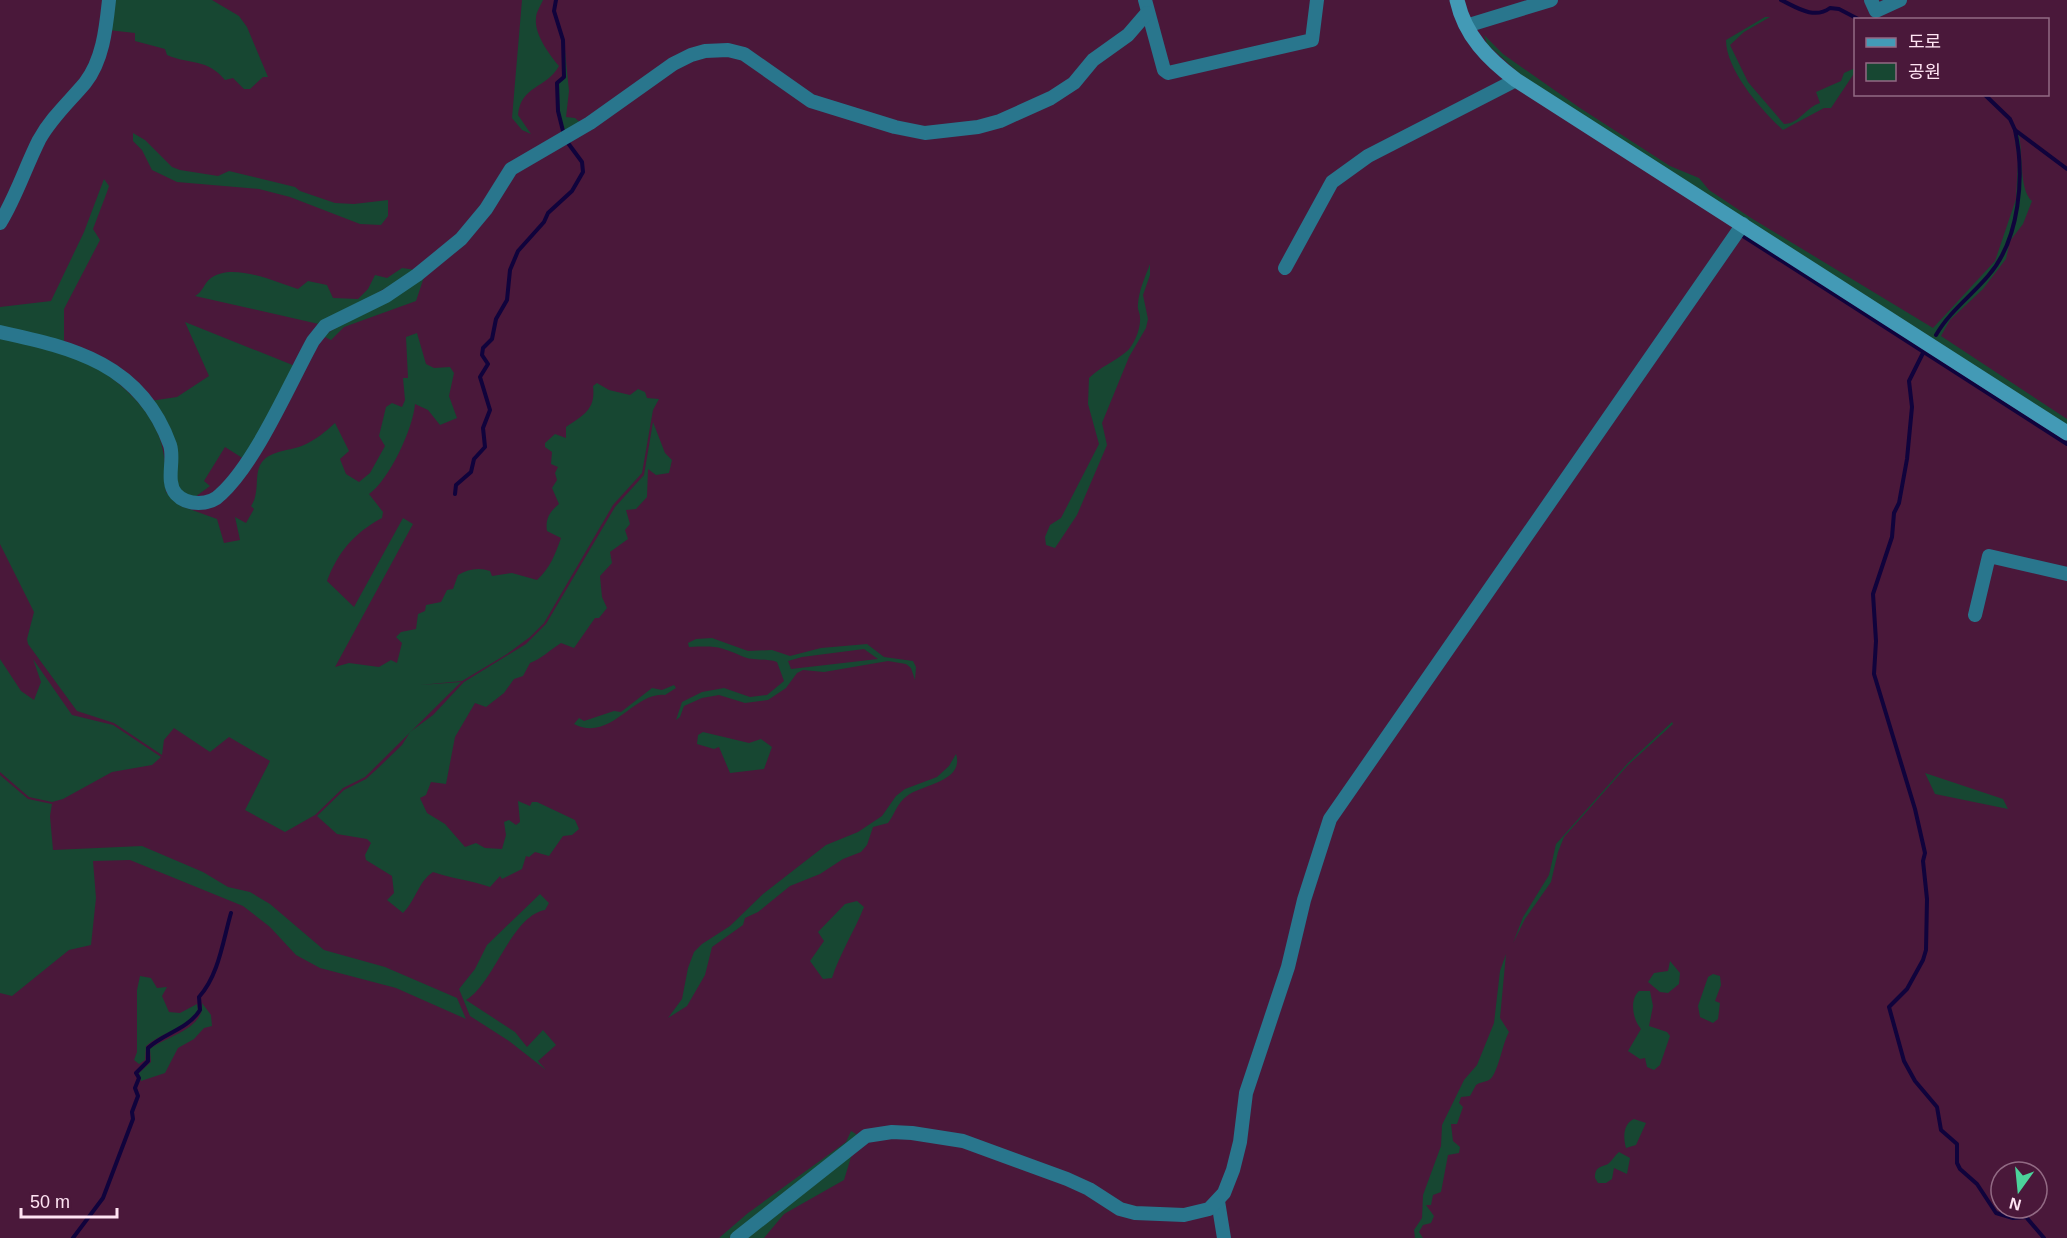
<svg xmlns="http://www.w3.org/2000/svg" width="2067" height="1238" font-family="Arial,'Noto Sans KR',sans-serif">
  <rect width="100%" height="100%" fill="#4a183a"/>
  <g fill="#174732" fill-rule="evenodd">
    <path d="M 112,0 L 212,0 L 239,16 L 247,27 L 268,77 L 263,77 L 250,89 L 244,89 L 233,78 L 225,80 C 207,58 190,65 167,55 L 165,49 L 135,41 L 135,33 L 108,30 Z"/>
    <path d="M 522,0 L 543,0 C 541,5 536,12 536,18 C 534,34 549,54 559,66 C 546,89 521,85 518,115 L 531,134 L 522,130 L 512,118 Z"/>
    <path d="M 1765,17 L 1770,17 L 1744,32 L 1730,45 L 1748,82 L 1784,124 C 1799,124 1806,107 1820,103 L 1816,92 L 1841,81 L 1844,73 L 1855,68 L 1855,72 L 1831,108 L 1824,108 L 1783,130 C 1761,110 1726,70 1726,40 Z"/>
    <path d="M 1484,35 L 1503,54 L 1580,108 L 1670,166 L 1699,178 L 1709,190 L 1751,218 L 1933,328 L 1995,261 L 2016,199 L 2018,161 L 2014,131 L 2019,135 C 2023,154 2019,190 2032,201 L 2023,224 L 2010,241 L 2006,259 L 1983,289 L 1950,320 L 1941,336 L 2067,419 L 2067,426 L 1523,77 L 1487,44 Z"/>
    <polygon points="565,51 569,91 566,117 575,118 582,124 565,136 559,111 557,83 565,77"/>
    <polygon points="133,133 145,140 172,167 180,170 218,176 229,171 295,187 300,191 335,203 354,204 388,200 388,216 381,225 360,224 290,197 259,189 177,182 152,170 142,150 133,141"/>
    <polygon points="104,179 109,186 107,192 93,229 100,240 64,309 64,344 0,329 0,307 51,301 84,232"/>
    <path d="M 1150,264 L 1150,275 L 1143,295 L 1148,319 L 1146,328 L 1129,357 L 1102,423 L 1107,445 L 1077,515 L 1055,548 L 1046,545 L 1045,537 L 1050,525 L 1061,518 L 1099,444 L 1088,404 L 1089,378 C 1100,367 1114,362 1126,352 C 1134,346 1141,328 1140,318 C 1140,312 1137,310 1138,304 C 1139,290 1145,277 1150,264 Z"/>
    <path d="M 402,268 L 416,270 L 323,325 L 195,296 C 203,292 204,283 211,278 C 233,262 275,282 298,289 L 308,281 L 327,285 L 333,298 L 358,299 L 368,289 L 375,275 L 387,278 Z"/>
    <polygon points="425,274 416,301 344,327 331,340 323,336"/>
    <polygon points="185,322 295,366 244,459 225,447 204,481 210,486 195,497 181,494 150,401 177,397 209,376"/>
    <path d="M 417,333 L 426,364 L 434,368 L 450,367 L 454,373 L 449,396 L 457,418 L 440,425 L 428,410 L 415,404 C 413,429 389,480 369,494 L 383,512 L 382,518 C 354,533 338,552 327,581 L 354,607 L 403,518 L 413,524 L 335,667 L 349,663 L 379,667 L 391,660 L 397,663 L 402,643 L 396,637 L 401,632 L 416,629 L 418,614 L 425,611 L 426,605 L 441,602 L 447,590 L 453,589 L 458,575 C 468,569 479,567 490,571 L 492,576 L 512,573 L 537,580 C 550,568 555,555 561,538 L 547,531 C 545,519 550,511 559,504 L 552,488 L 557,480 L 555,473 L 558,467 L 551,464 L 552,452 L 545,447 L 545,443 L 555,434 L 566,438 L 566,427 C 583,415 596,410 593,386 L 597,383 L 609,390 L 630,395 L 638,389 L 645,392 L 647,398 L 659,399 L 653,410 L 642,473 L 613,505 L 544,623 L 530,637 L 507,654 L 462,681 L 420,685 L 461,682 L 365,777 L 343,788 L 315,815 L 285,832 L 245,810 L 270,761 L 229,737 L 210,752 L 174,728 L 164,740 L 162,755 L 114,723 L 77,711 L 28,644 L 27,639 L 34,612 L 0,544 L 0,338 C 58,352 92,354 135,399 C 148,413 160,432 163,451 C 166,464 165,479 166,492 L 181,506 L 217,519 L 224,543 L 240,540 L 235,517 L 246,523 L 254,509 L 251,506 C 261,491 253,474 262,462 C 271,450 291,451 304,445 C 317,439 325,432 335,423 L 349,451 L 340,459 L 346,474 L 359,482 L 370,473 L 385,446 L 379,436 L 386,407 L 392,403 L 402,407 L 405,400 L 403,378 L 408,378 L 406,337 Z"/>
    <path d="M 653,422 L 665,453 L 672,460 L 669,473 L 656,475 L 648,469 L 647,497 L 636,509 L 626,510 L 630,524 L 625,530 L 628,539 L 610,552 L 612,563 L 600,576 L 602,597 L 607,608 L 599,618 L 595,618 L 574,648 L 561,643 C 550,650 541,659 530,663 L 523,676 L 514,679 L 504,693 L 486,707 L 475,703 L 455,737 L 446,784 L 431,782 L 426,795 L 420,798 L 427,813 L 445,824 L 465,847 L 476,843 L 485,848 L 502,849 L 506,835 L 504,822 L 509,820 L 516,825 L 520,822 L 518,801 L 530,806 L 532,802 L 537,802 L 575,820 L 579,829 L 572,835 L 563,836 L 549,856 L 535,852 L 529,857 L 526,856 L 522,869 L 502,879 L 500,876 L 490,887 C 471,880 452,879 433,872 C 418,882 416,900 403,913 L 387,900 L 394,893 L 392,876 L 366,860 L 365,855 L 371,843 L 367,839 L 337,834 L 317,816 L 344,790 L 366,779 L 376,770 L 402,745 L 410,732 L 433,715 L 464,682 L 526,644 L 546,624 L 615,507 L 644,475 Z"/>
    <path d="M 712,638 L 748,651 L 772,650 L 790,656 L 821,648 L 867,644 L 884,657 L 913,661 L 916,667 L 915,680 L 911,668 L 906,664 L 888,661 L 824,672 L 803,670 L 797,673 L 786,688 L 768,700 L 745,703 L 719,695 L 702,698 L 684,706 L 680,717 L 676,720 L 682,702 L 702,692 L 724,688 L 750,697 L 767,695 L 784,681 L 777,662 C 766,658 754,661 744,657 C 718,646 717,646 689,647 L 688,643 L 696,639 ZM 864,649 L 878,659 L 791,669 L 788,661 L 802,657 Z"/>
    <polygon points="0,659 21,691 34,700 41,682 33,659 72,715 113,725 161,757 152,765 112,772 63,799 52,802 29,797 0,772"/>
    <path d="M 674,685 L 676,688 L 665,695 C 634,691 611,743 574,724 L 579,718 L 584,721 L 614,711 L 621,712 L 652,688 L 662,690 Z"/>
    <polygon points="1672,722 1673,724 1628,765 1564,837 1558,852 1551,882 1525,919 1513,943 1523,917 1549,875 1556,844 1628,763"/>
    <polygon points="703,732 749,743 761,739 772,747 764,769 730,773 719,747 714,749 697,744 698,735"/>
    <path d="M 956,754 C 965,782 920,785 907,796 C 897,803 895,814 888,823 L 873,827 L 867,845 L 861,852 L 843,859 L 820,874 L 790,886 L 758,912 L 745,918 L 743,925 L 712,947 L 705,975 L 687,1006 L 668,1018 L 682,999 L 688,968 L 694,952 L 702,944 L 730,926 L 763,894 L 826,845 L 858,832 L 882,816 L 896,796 L 905,789 L 937,777 L 949,766 Z"/>
    <polygon points="1925,773 2003,799 2008,809 1935,794"/>
    <polygon points="0,775 28,799 52,804 50,816 53,850 142,846 203,872 228,887 250,892 270,904 324,950 385,967 457,998 466,1019 396,988 320,968 296,955 270,927 243,906 130,860 93,861 96,898 91,945 69,950 12,996 0,993"/>
    <path d="M 540,894 L 549,903 L 545,910 C 511,916 494,984 466,1000 L 515,1032 L 527,1047 L 543,1030 L 556,1045 L 538,1061 L 546,1070 L 509,1041 L 470,1016 L 459,989 L 475,969 L 487,945 Z"/>
    <path d="M 857,901 L 864,907 C 854,932 840,953 832,978 L 823,979 L 810,961 L 824,941 L 818,932 L 845,904 Z"/>
    <path d="M 1506,954 L 1500,1018 L 1509,1032 C 1502,1044 1498,1075 1489,1080 C 1485,1082 1480,1082 1476,1085 L 1470,1096 L 1461,1097 L 1459,1103 L 1463,1107 L 1457,1124 L 1451,1124 L 1453,1141 L 1460,1147 L 1459,1153 L 1448,1155 L 1441,1192 L 1433,1195 L 1431,1205 L 1426,1205 L 1434,1216 L 1431,1223 L 1423,1225 L 1419,1232 L 1423,1238 L 1415,1238 L 1414,1230 L 1422,1218 L 1423,1195 L 1441,1146 L 1442,1125 L 1464,1080 L 1477,1065 L 1494,1023 L 1500,971 Z"/>
    <polygon points="1670,961 1680,973 1679,984 1668,993 1660,992 1648,982 1654,973 1668,971"/>
    <polygon points="1713,974 1720,976 1721,985 1715,1001 1720,1003 1718,1019 1713,1023 1700,1017 1698,1006 1708,977"/>
    <path d="M 140,976 L 151,978 L 157,988 L 167,987 L 162,996 L 169,1012 L 180,1013 L 197,1004 L 198,1010 C 186,1029 162,1032 146,1046 L 145,1060 L 139,1064 L 134,1060 L 137,1052 L 137,990 Z"/>
    <path d="M 1639,991 L 1650,991 L 1653,1006 L 1649,1026 L 1667,1032 L 1670,1036 L 1660,1065 L 1654,1070 L 1647,1067 L 1645,1058 L 1640,1059 L 1628,1051 L 1641,1029 C 1633,1020 1629,1000 1639,991 Z"/>
    <path d="M 202,1003 L 211,1015 L 212,1026 L 204,1028 L 194,1039 L 178,1048 L 165,1073 L 141,1081 L 139,1073 L 151,1062 L 150,1049 C 166,1036 205,1029 202,1003 Z"/>
    <path d="M 1634,1119 L 1646,1123 L 1636,1145 L 1626,1148 C 1623,1137 1623,1124 1634,1119 Z"/>
    <polygon points="851,1131 856,1134 856,1139 729,1238 719,1238 748,1213 846,1142"/>
    <path d="M 1619,1152 L 1630,1158 L 1627,1174 L 1614,1168 L 1612,1179 L 1606,1183 L 1598,1183 L 1595,1178 C 1595,1167 1599,1168 1608,1164 C 1612,1161 1615,1155 1619,1152 Z"/>
    <polygon points="852,1154 844,1180 784,1214 764,1238 743,1238"/>
  </g>
  <g fill="none" stroke-linecap="round" stroke-linejoin="round">
    <g stroke="#10033c" stroke-width="4">
      <path d="M 1781,0 C 1796,7 1814,20 1830,8 L 1839,9 L 1860,20"/>
      <polyline points="1984,94 2010,119 2015,130 2067,169"/>
      <polyline points="1743,236 2067,444"/>
      <path d="M 1936,335 C 1949,312 1971,296 1988,276 C 2020,240 2025,175 2015,130"/>
      <polyline points="1923,353 1909,381 1912,407 1907,459 1899,503 1894,513 1892,537 1873,594 1876,641 1874,674 1915,809 1925,853 1923,861 1927,899 1926,950 1923,960 1907,989 1889,1007 1904,1061 1915,1081 1937,1107 1941,1130 1957,1144 1957,1163 1960,1169 1977,1184 1996,1213 2013,1218 2026,1217 2044,1238"/>
      <polyline points="455,494 456,485 471,472 474,459 485,447 483,428 490,410 480,377 488,364 482,355 483,348 492,339 496,319 507,300 510,270 518,251 544,222 548,213 572,191 583,172 582,162 565,139 558,111 557,83 564,77 563,40 554,11 556,0"/>
      <path d="M 73,1238 L 103,1198 L 133,1119 L 132,1112 L 138,1096 L 135,1088 L 139,1078 L 136,1073 L 148,1061 L 148,1048 C 164,1033 187,1030 200,1010 L 199,997 C 219,975 223,940 231,913"/>
    </g>
    <g stroke="#29768d" stroke-width="14">
      <polyline points="1145,0 1164,70 1168,73 1312,40 1317,0"/>
      <polyline points="1871,0 1876,11 1900,0"/>
      <polyline points="1466,26 1551,0"/>
      <path d="M 0,223 C 16,197 25,168 39,140 C 51,118 69,102 85,83 C 103,60 106,28 109,0"/>
      <polyline points="1285,268 1332,182 1368,156 1516,80"/>
      <path d="M 0,332 C 74,348 141,364 170,445 C 175,460 165,481 176,494 C 187,506 210,506 221,494 C 256,462 289,385 313,341 L 325,326 L 386,296 L 417,275 L 461,239 L 486,209 L 511,169 L 590,123 L 673,64 L 691,55 L 705,51 L 728,50 L 744,54 L 811,101 L 895,127 L 925,133 L 978,127 L 1000,121 L 1051,98 L 1074,83 L 1093,60 L 1128,35 L 1147,13"/>
      <polyline points="1975,615 1989,556 2067,574"/>
      <polyline points="1218,1201 1224,1238"/>
      <polyline points="737,1238 866,1136 892,1132 912,1133 963,1141 1067,1179 1089,1189 1120,1209 1135,1213 1184,1215 1209,1209 1224,1193 1233,1170 1240,1142 1246,1093 1288,967 1304,900 1330,819 1743,224"/>
    </g>
    <path stroke="#439ab6" stroke-width="15" d="M 1457,0 C 1465,36 1488,59 1516,80 L 2067,433"/>
  </g>
  <rect x="1854" y="18" width="195" height="78" fill="#4a183a" stroke="#926a84" stroke-width="1.5"/>
  <rect x="1866" y="38" width="30" height="9" fill="#439ab6" stroke="#926a84" stroke-width="1.5"/>
  <text x="1908" y="48" font-size="18" fill="#ffe4f3">도로</text>
  <rect x="1866" y="63" width="30" height="18" fill="#174732" stroke="#926a84" stroke-width="1.5"/>
  <text x="1908" y="78" font-size="18" fill="#ffe4f3">공원</text>
  <g transform="translate(2019 1190) rotate(195)"><circle r="28" fill="#4a183a" stroke="#926a84" stroke-width="1.5"/>
  <path d="M0-4.5L10 22L0 15L-10 22Z" fill="#4cd39b"/>
  <text y="-9" font-size="16" font-weight="bold" text-anchor="middle" fill="#ffe4f3">N</text>
  </g>
  <path d="M21 1208v9h96v-9" fill="none" stroke="#ffe4f3" stroke-width="3"/>
  <text x="30" y="1208" font-size="18" fill="#ffe4f3" stroke="#4a183a" stroke-width="4.5" paint-order="stroke">50 m</text>
</svg>
